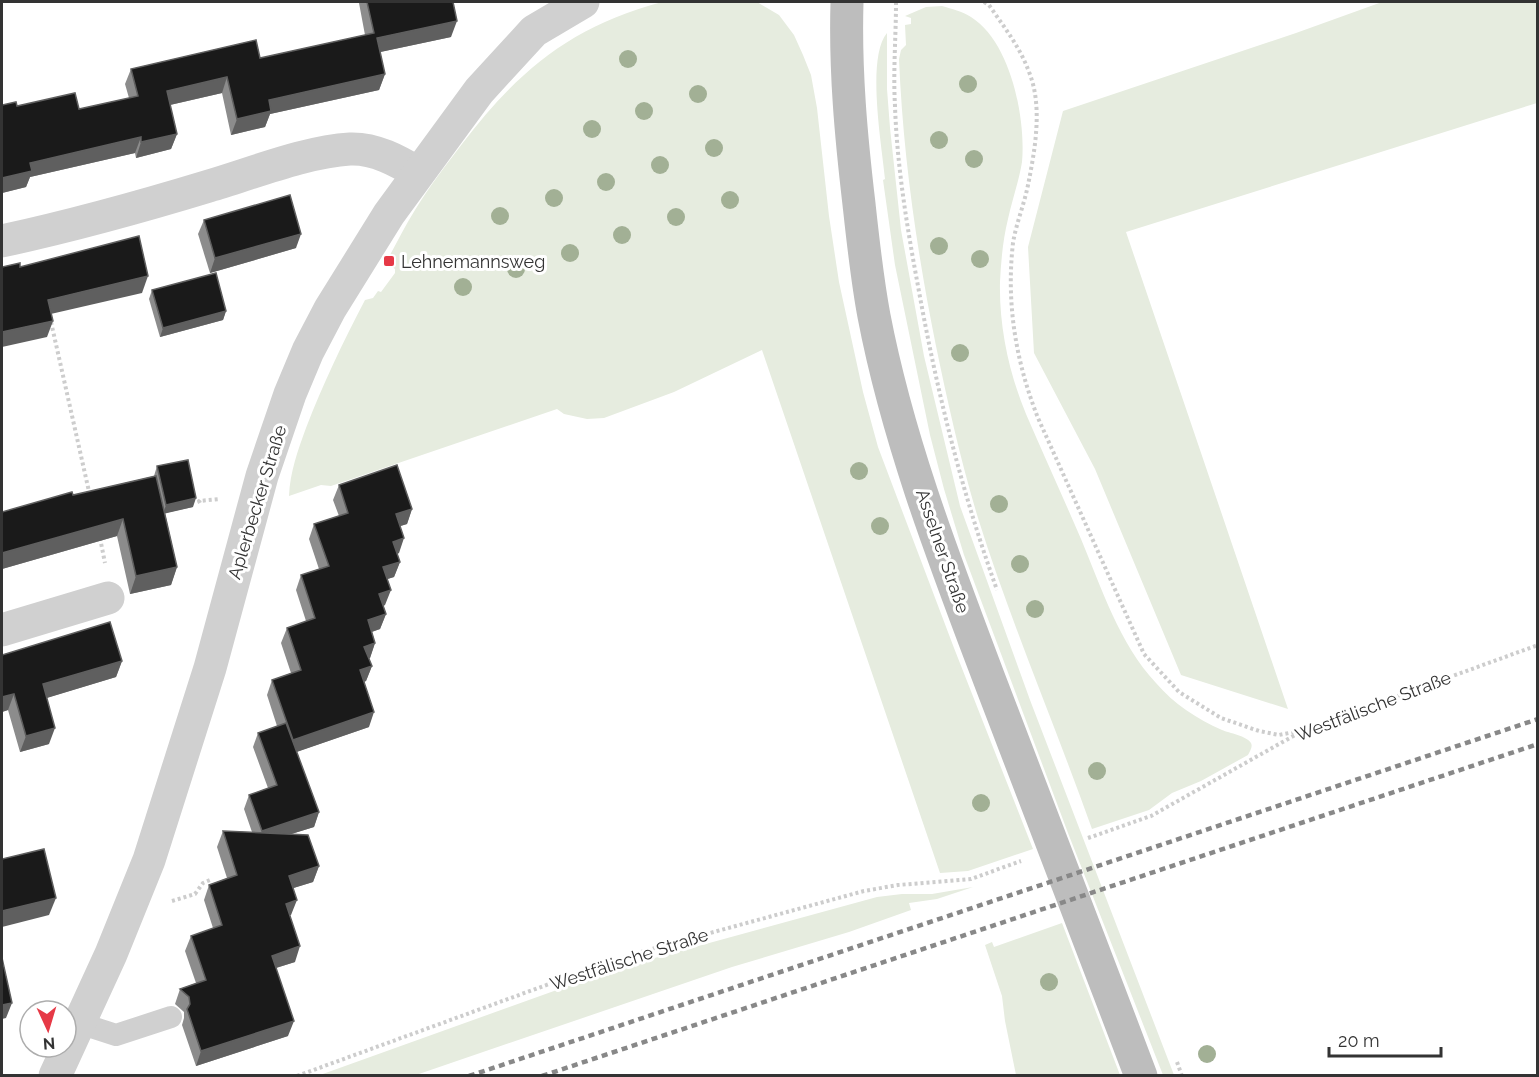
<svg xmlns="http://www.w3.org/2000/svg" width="1539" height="1077" font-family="Raleway,sans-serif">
  <rect width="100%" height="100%" fill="#fff"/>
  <g fill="#e6ecdf">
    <path d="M 662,2 L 757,2 L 779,15 L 794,35 L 803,55 L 811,75 L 817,108 L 829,216 L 839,282 L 863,392 L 878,447 L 954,648 L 1033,849 L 968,871 L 940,873 L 762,350 L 674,392 L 604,418 L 587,419 L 564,414 L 557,409 L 331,486 L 321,485 L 289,496 C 290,472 298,450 306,428 C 323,384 343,342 365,300 L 373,298 L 378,291 L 381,292 L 395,273 L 395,269 L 386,262 C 396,245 404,227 415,210 C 429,187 446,165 462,144 C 519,70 570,27 662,2 Z"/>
    <polygon points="1382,2 1537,2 1537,103 1126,232 1288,709 1181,675 1095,469 1034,353 1028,247 1063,111 1296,33"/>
    <path d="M 942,6 C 952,9 962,11 971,17 C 1011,42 1026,119 1022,162 C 1019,181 1012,200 1008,219 C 1003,239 1001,261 1000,282 C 999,327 1009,373 1026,414 C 1044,456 1063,497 1081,539 C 1102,589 1119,643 1156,683 C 1174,704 1197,719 1222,730 C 1229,733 1247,736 1251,743 C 1253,747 1250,751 1248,755 L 1201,781 L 1172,793 L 1149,810 L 1092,829 C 1055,725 1011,623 978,518 C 961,462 948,404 936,346 C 917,252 903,156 899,59 L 901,50 L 906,45 L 905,25 L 911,24 L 911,18 L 905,16 L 926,7 Z"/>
    <path d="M 887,33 L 887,89 L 890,128 L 901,230 L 924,356 L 960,506 L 1030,700 L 1174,1075 L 1163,1075 L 1068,833 L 964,555 L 944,489 L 930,435 L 895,265 L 883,180 L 885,179 C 882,146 866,58 887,33 Z"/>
    <polygon points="973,887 937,899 909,903 911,910 849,932 732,967 416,1075 320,1075 618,968 877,897 902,894 932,894"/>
    <polygon points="1062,923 1120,1075 1016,1075 1005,1021 1002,996 985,945 992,942 994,947"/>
  </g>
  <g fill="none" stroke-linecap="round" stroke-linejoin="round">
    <g stroke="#cdcdcd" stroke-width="4" stroke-dasharray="3 3" stroke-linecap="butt">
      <path d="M 896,2 C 896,36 893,71 895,106 C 897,166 907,227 918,286 C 937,392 961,489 997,590"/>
      <path d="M 984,2 L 989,5 C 1004,27 1020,47 1029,72 C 1043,106 1035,150 1028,185 C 1024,205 1016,224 1013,243 C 1006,304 1016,362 1038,418 L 1144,654 L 1179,692 L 1221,718 L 1259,731 L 1279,735 L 1299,731"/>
      <polyline points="51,322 90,496"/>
      <polyline points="200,503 199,501 220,499"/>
      <polyline points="100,538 105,563"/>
      <polyline points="1088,838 1151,816 1304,730 1538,645"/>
      <polyline points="172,901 195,894 203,883 210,880"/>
      <polyline points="1177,1062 1182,1076"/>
      <polyline points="297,1076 604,964 644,951 864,891 898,885 971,879 1021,861"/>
    </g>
    <polyline stroke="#d0d0d0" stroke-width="22" points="79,1023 116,1035 171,1017"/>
    <g stroke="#d0d0d0" stroke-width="33">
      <path d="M 2,241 C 71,226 140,207 209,186 C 250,174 308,151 350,149 C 375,148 398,161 418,173"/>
      <polyline points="2,630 108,598"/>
      <polyline points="55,1076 111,954 149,860 210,668 262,476 290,394 308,351 330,309 389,214 479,91 534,31 583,2"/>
    </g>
    <path stroke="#bdbdbd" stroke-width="33" d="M 847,2 C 845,70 851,136 859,204 C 863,241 867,279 874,316 C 898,441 945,562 990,681 C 1040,812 1091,944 1141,1076"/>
    <g stroke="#888" stroke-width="4.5" stroke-dasharray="6 4.5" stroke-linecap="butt">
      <polyline points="469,1076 1538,719"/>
      <polyline points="542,1076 1538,744"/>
    </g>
  </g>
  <g fill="#a2b095">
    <circle cx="628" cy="59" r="9"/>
    <circle cx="968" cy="84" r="9"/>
    <circle cx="698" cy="94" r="9"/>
    <circle cx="644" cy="111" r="9"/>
    <circle cx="592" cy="129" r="9"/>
    <circle cx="939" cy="140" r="9"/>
    <circle cx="714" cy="148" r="9"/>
    <circle cx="974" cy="159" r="9"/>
    <circle cx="660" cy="165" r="9"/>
    <circle cx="606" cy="182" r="9"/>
    <circle cx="554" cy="198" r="9"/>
    <circle cx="730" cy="200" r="9"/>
    <circle cx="500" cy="216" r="9"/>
    <circle cx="676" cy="217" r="9"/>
    <circle cx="622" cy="235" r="9"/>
    <circle cx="939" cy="246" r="9"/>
    <circle cx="570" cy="253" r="9"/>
    <circle cx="980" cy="259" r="9"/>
    <circle cx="516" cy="269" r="9"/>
    <circle cx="463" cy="287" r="9"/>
    <circle cx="960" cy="353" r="9"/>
    <circle cx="859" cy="471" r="9"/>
    <circle cx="999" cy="504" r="9"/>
    <circle cx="880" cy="526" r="9"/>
    <circle cx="1020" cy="564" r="9"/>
    <circle cx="1035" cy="609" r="9"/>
    <circle cx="1097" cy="771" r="9"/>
    <circle cx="981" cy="803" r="9"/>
    <circle cx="1049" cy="982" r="9"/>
    <circle cx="1207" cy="1054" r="9"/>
  </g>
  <g fill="#8c8c8c">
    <polygon points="359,2 453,2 451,37 380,52 385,74 379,90 270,114 265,127 231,135 222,93 170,105 177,134 171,149 136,158 135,153 30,177 26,187 2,193 2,105 79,109 129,98 125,84 131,69 260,58 365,35 359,3"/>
    <polygon points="204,220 296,248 210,273 198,234"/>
    <polygon points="152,290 226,311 223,320 160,337 149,299"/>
    <polygon points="157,466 193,507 165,513 177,567 171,585 130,594 117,536 2,569 2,512 154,476"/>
    <polygon points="339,485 412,509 407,524 400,526 399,553 397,554 400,562 394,577 387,579 385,605 383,606 386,614 380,629 372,632 375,643 370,658 369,659 372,666 366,681 364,682 369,727 296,752 319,812 314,827 291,834 319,866 313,882 293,888 291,915 290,915 295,962 276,968 288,1036 196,1066 182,1025 184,1018 184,1012 175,1004 180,989 196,983 185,951 191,936 213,928 204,900 209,885 227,878 217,847 223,831 252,832 244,809 249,795 268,788 253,747 258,733 277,726 267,695 272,680 291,673 281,643 287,628 306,621 296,590 301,575 319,569 309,539 314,524 339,516 333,500"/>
    <polygon points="2,655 122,661 116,677 46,698 49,744 20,752 8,710 2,712"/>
  </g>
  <g fill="#5f5f5f">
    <polygon points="457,21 451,37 371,54 377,38"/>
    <polygon points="385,74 379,90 270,114 265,127 231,135 237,119 269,100"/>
    <polygon points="227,77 222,93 161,107 167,91"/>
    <polygon points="177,134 171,149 136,158 141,142"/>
    <polygon points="141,137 135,153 30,177 26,187 2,193 2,178 30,163"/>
    <polygon points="301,234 296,248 210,273 215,258"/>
    <polygon points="148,276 142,293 42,316 48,300"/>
    <polygon points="226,311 223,320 160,337 163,328"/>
    <polygon points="53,321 47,337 2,347 2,332"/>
    <polygon points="196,498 193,507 163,514 166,505"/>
    <polygon points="412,509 407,524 391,529 396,514"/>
    <polygon points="123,519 117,536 2,569 2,553"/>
    <polygon points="404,538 399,553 388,557 393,542"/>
    <polygon points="400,562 394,577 378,582 383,567"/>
    <polygon points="177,567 171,585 130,594 136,576"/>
    <polygon points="391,590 385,605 374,609 379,594"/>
    <polygon points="386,614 380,629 362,635 368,620"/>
    <polygon points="375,643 370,658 359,662 364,647"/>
    <polygon points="122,661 116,677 37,701 43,684"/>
    <polygon points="372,666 366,681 354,685 360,670"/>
    <polygon points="14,694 8,710 2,712 2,697"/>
    <polygon points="374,712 369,727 288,755 293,740"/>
    <polygon points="55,728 49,744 20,752 26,736"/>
    <polygon points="319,812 314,827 256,845 262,831"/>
    <polygon points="319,866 313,882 284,891 289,876"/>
    <polygon points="56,898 49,915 2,927 2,911"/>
    <polygon points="297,900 291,915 281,919 286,904"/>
    <polygon points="300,946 295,962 266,971 272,956"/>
    <polygon points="12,1003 6,1018 2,1019 2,1005"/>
    <polygon points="294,1021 288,1036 196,1066 201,1051"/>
  </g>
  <g fill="#1a1a1a" stroke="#5f5f5f" stroke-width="1.5">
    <polygon points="367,2 453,2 457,21 377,38 385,74 269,100 271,111 237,119 227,77 167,91 177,134 141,142 141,137 30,163 32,171 2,178 2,105 16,102 17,106 75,93 79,109 138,96 131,69 256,40 260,58 374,33"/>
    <polygon points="290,195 301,234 215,258 204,220"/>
    <polygon points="139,236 148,276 48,300 53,321 2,332 2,267 20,263 20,267"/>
    <polygon points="216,273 226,311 163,328 152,290"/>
    <polygon points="188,460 196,498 166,505 157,466"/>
    <polygon points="397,465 412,509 396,514 404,538 393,542 400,562 383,567 391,590 379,594 386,614 368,620 375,643 364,647 372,666 360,670 374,712 293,740 272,680 301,670 287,628 315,618 301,575 329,566 314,524 348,513 339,485"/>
    <polygon points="156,476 177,567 136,576 123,519 2,553 2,512 72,492 73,495"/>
    <polygon points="110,622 122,661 43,684 55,728 26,736 14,694 2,697 2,655"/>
    <polygon points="286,723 319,812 262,831 249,795 277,785 258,733"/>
    <polygon points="223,831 308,835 319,866 289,876 297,900 286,904 300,946 272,956 294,1021 201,1051 187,1009 190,1004 189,997 180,989 206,980 191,936 222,925 209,885 237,875"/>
    <polygon points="44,849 56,898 2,911 2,859"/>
    <polygon points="2,958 12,1003 2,1005"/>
  </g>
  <rect fill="#e63946" stroke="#fff" stroke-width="2" x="383" y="255" width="12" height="12" rx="3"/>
  <g text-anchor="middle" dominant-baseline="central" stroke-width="6" stroke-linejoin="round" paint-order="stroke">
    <g font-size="18" fill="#333" stroke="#fff" text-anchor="start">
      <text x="401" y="261">Lehnemannsweg</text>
    </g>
    <g font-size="18" fill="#333" stroke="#fff">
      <text transform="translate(257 502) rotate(-73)">Aplerbecker Straße</text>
      <text transform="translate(943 551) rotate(71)">Asselner Straße</text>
      <text transform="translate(1373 706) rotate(-21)">Westfälische Straße</text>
      <text transform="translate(629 959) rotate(-18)">Westfälische Straße</text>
    </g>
  </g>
  <rect width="1539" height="1077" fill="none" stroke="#333333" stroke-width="6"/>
  <g transform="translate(48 1029) rotate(176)"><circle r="28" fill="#ffffff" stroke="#adadad" stroke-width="1.5"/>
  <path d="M0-4.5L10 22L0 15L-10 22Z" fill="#e63946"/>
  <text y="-9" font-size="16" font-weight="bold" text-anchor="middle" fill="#333333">N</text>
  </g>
  <path d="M1329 1047v9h112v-9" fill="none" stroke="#333333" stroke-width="3"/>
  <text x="1338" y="1047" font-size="18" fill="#333333" stroke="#ffffff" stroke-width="4.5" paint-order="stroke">20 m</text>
</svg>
